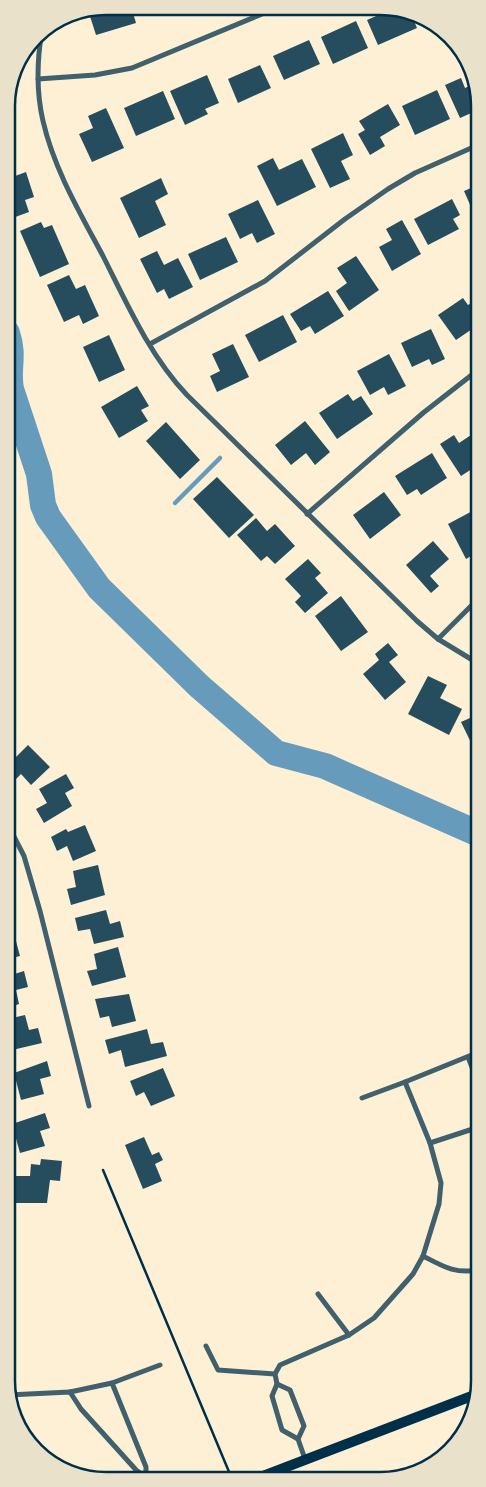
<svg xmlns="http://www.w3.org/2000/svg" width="486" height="1487" font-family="'IBM Plex Sans',sans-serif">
  <rect width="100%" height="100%" fill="#fdf0d5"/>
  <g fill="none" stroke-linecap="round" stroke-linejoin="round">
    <polyline stroke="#669bbc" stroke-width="4.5" points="175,503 220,458"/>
    <path stroke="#669bbc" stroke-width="26" d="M 7,333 C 15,357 7,369 11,389 L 39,474 L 43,505 L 48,517 L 99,588 L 199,686 L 276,753 L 325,766 L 479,834"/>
  </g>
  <g fill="#264d5e">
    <polygon points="106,6 131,6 136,23 96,35 88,10"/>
    <polygon points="180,7 204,7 184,15"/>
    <polygon points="390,8 400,8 411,14 417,28 378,45 367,20 390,10"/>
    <polygon points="356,21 368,48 333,64 321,37"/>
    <polygon points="309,40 320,64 284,80 273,56"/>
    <polygon points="260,65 271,88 238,103 228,79"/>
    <polygon points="207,75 219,103 205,109 208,114 185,125 170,91"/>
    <polygon points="461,78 465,88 476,83 478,110 460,118 445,85"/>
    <polygon points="437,90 450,119 415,135 402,106"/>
    <polygon points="163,91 175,119 136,136 124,108"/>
    <polygon points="388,104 400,125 380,137 385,146 370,155 358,134 365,130 359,121"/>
    <polygon points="106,108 124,148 92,162 79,134 93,128 88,116"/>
    <polygon points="7,127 16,152 7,155"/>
    <polygon points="343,133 353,155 341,161 350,179 330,188 311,149"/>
    <polygon points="273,158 279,170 302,159 316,187 277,206 257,166"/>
    <polygon points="26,172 34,197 25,200 29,212 7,220 7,179"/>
    <polygon points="161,178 168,194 155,201 166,225 139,238 120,198"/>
    <polygon points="478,185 478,212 474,214 464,191"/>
    <polygon points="452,199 460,215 453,219 459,229 428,245 414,219"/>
    <polygon points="258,200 275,234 257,243 252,233 240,239 228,214"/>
    <polygon points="402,220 421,254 392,271 379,247 392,240 386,229"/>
    <polygon points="41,222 44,228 52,225 69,264 40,277 20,231"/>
    <polygon points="226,237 238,262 200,280 188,254"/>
    <polygon points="157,251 164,265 178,258 193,287 169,299 164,289 157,293 140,259"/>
    <polygon points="356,256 379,290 349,311 336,291 347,283 337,268"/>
    <polygon points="69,275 76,289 85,285 99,316 83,324 79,315 64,322 47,285"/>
    <polygon points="328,291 344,316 315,334 310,326 301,331 290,314"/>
    <polygon points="463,298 468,305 478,299 478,325 456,340 438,315"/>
    <polygon points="283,315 297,342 259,362 245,335"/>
    <polygon points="431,329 445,359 432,365 429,359 412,367 401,343"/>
    <polygon points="109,335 125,370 99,382 83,347"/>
    <polygon points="233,344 249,377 217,392 210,376 220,371 212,354"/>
    <polygon points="389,354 406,386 388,395 384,387 370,395 357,371"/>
    <polygon points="137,386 149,406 141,410 148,421 119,438 101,407"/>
    <polygon points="348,394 353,401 361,396 373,414 337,439 319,413"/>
    <polygon points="305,421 330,452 315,465 306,453 291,465 275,445"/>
    <polygon points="166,422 200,460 180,479 146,441"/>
    <polygon points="474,433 478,440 478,465 461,476 440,444 454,435 459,443"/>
    <polygon points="432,453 447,478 421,495 417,489 407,495 395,476"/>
    <polygon points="217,477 254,515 229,538 193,499"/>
    <polygon points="384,492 401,515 370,539 353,515"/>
    <polygon points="478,508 478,539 477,540 478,552 466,559 448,524"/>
    <polygon points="256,518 267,531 275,524 295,546 275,564 267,556 261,561 237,535"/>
    <polygon points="433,541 449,559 430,576 439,586 431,593 406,565"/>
    <polygon points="308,559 321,573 315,578 328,593 305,613 295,602 301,596 285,579"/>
    <polygon points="341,596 368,632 341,651 315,616"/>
    <polygon points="388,643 398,655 389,662 406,682 385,700 363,674 379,660 375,654"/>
    <polygon points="428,676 447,685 440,698 462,709 449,735 408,714"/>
    <polygon points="479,714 479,754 477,755 461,722"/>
    <polygon points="28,745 50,767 31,785 21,774 14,781 7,774 7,766"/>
    <polygon points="66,774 74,788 65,793 72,806 44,823 36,809 47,803 39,789"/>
    <polygon points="85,825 96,851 73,861 67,846 57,851 51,837 66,829 68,832"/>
    <polygon points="98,865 105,895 71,905 67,889 76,887 73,871"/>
    <polygon points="106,910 110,924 120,921 124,937 94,944 90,929 78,931 75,918"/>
    <polygon points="16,941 20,956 8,959 8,943"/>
    <polygon points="118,947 126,977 92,986 87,971 97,969 94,954"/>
    <polygon points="24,971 28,987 16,990 19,1004 8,1008 8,976"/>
    <polygon points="129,994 136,1021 112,1027 109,1016 100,1018 95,999"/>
    <polygon points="25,1015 29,1030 38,1028 42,1043 8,1051 8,1019"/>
    <polygon points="147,1029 151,1044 163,1042 167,1056 125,1067 121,1050 109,1054 105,1040"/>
    <polygon points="47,1061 51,1076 40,1079 44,1094 21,1100 14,1073"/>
    <polygon points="163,1068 175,1096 151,1106 144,1092 136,1096 130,1081"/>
    <polygon points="45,1113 50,1128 40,1131 45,1146 20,1153 12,1124"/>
    <polygon points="144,1137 152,1155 159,1152 163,1160 155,1164 162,1181 143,1189 125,1145"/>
    <polygon points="41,1159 62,1161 60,1181 50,1180 47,1203 8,1203 8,1176 30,1176 31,1164 40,1165"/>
  </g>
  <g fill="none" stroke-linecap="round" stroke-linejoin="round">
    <polyline stroke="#003049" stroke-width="2.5" points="103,1170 232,1479"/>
    <g stroke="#3f606c" stroke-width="5">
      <path d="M 42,30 C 37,60 36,91 43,121 C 54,169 80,213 103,256 C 127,304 150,356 187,395 L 417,621 L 438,639 L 479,664"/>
      <polyline points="38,79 95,75 132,68 279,7"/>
      <polyline points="150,344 265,281 345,219 388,189 415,173 478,145"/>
      <polyline points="307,514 423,413 478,370"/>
      <polyline points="438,639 478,599"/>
      <polyline points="7,823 24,856 40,911 89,1106"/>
      <polyline points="468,1057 479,1085"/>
      <polyline points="405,1082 479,1052"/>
      <polyline points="430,1143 479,1127"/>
      <path d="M 423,1256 C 444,1267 455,1274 479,1270"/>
      <polyline points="318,1294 349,1335"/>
      <polyline points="206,1346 218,1370 275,1374"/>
      <polyline points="277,1384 290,1390 304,1426 298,1439"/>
      <polyline points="70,1392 112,1383 160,1365"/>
      <polyline points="8,1395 70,1392 81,1409 137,1471 142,1474 146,1472 146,1467 112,1383"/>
      <polyline points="305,1459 298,1439 282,1430 272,1396 277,1384 275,1374 280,1365 349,1335 374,1318 413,1274 423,1256 439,1204 441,1183 430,1143 405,1082 362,1098"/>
    </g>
    <polyline stroke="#003049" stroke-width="10" points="255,1479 477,1394"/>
  </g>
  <path d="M0 0H486V1487H0ZM106 15H380A91 91 0 0 1 471 106V1381A91 91 0 0 1 380 1472H106A91 91 0 0 1 15 1381V106A91 91 0 0 1 106 15Z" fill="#e9e1ca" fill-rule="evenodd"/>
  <path fill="none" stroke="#003049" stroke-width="2.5" d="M106 15H380A91 91 0 0 1 471 106V1381A91 91 0 0 1 380 1472H106A91 91 0 0 1 15 1381V106A91 91 0 0 1 106 15Z"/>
</svg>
